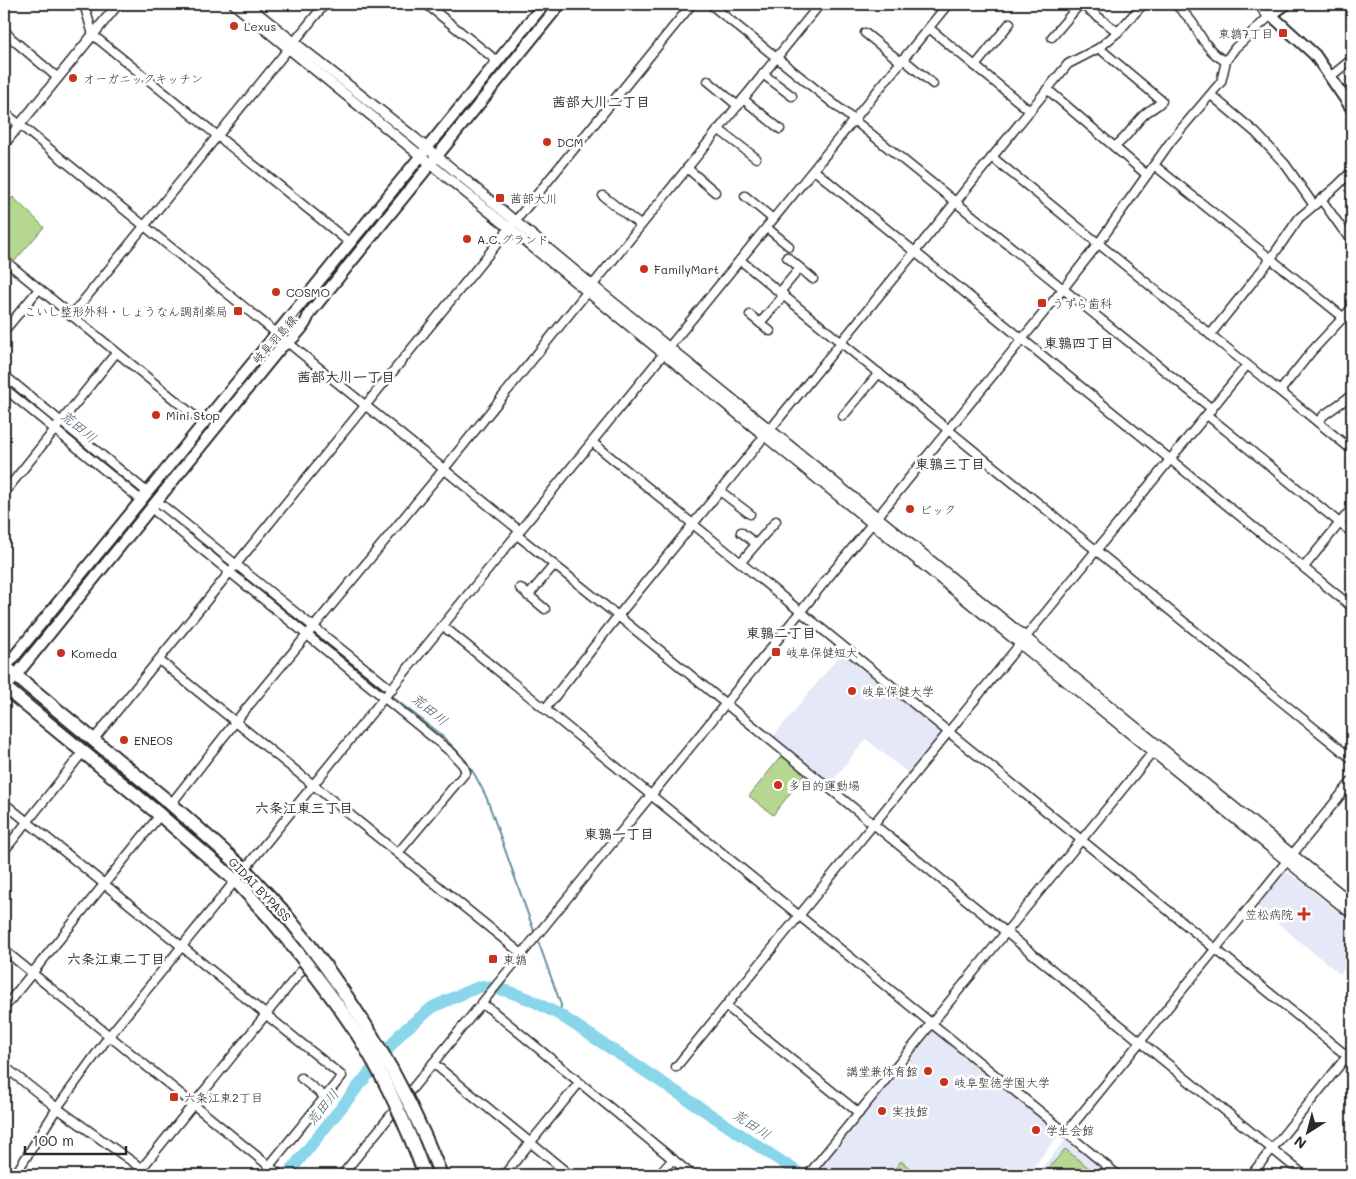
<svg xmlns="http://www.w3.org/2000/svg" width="1356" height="1179" font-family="Mali,'Klee One',sans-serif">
  <rect width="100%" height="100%" fill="#fff"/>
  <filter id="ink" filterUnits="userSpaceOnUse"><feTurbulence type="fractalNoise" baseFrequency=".02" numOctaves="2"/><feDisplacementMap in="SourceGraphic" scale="10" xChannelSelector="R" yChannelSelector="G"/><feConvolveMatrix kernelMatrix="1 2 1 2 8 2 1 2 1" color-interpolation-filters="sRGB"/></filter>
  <g filter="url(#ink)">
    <g fill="#e5e8f7">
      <polygon points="844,650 944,732 910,775 866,739 829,785 772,738"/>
      <polygon points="1281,872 1290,873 1352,923 1352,959 1340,974 1255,905"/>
      <polygon points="932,1030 935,1030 1060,1133 1027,1175 833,1175 820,1166"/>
      <polygon points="1065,1140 1069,1140 1112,1175 1036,1175"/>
    </g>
    <g fill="#b5d791" stroke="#70815e">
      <polygon points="13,197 44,227 13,263 4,255 4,208"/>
      <polygon points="783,754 806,773 773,815 749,796"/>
      <polygon points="1065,1149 1098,1175 1043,1175"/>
      <polygon points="901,1161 918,1175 890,1175"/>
    </g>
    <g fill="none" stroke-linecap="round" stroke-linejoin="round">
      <g stroke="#63919d" stroke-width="2">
        <polyline points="116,475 136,491"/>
        <polyline points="162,512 230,567"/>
        <polyline points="234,570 308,630"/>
        <polyline points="312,633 386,692"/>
        <path d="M 390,695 C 414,715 444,734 464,759 C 474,771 481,786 487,799 L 535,934"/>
        <polyline points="537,938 561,1005 560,1015"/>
      </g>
      <polyline stroke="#89d5e9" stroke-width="12" points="287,1175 402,1032 433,1007 466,992 482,986 507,991 529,999 560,1015 802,1175"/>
      <defs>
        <g id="minor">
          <polyline points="84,4 93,35 350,243"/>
          <polyline points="426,4 497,61"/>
          <polyline points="710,4 1212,409"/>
          <polyline points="1081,4 1118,32"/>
          <path d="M 1175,4 C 1181,10 1190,18 1194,25 C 1201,38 1211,55 1226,61"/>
          <polyline points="1258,4 1268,17"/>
          <polyline points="929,28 1030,111"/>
          <polyline points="4,30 11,38 58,78"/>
          <polyline points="865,33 901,62"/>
          <polyline points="1052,37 1080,4"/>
          <polyline points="294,42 325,4"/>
          <polyline points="903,59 933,84"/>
          <polyline points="975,66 1010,23"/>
          <polyline points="763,74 792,96"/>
          <polyline points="1330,77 1352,59"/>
          <polyline points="708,81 738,106"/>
          <polyline points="1047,89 1147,175"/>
          <polyline points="1211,95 1256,133 1285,164 1313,204"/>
          <polyline points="743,99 780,129"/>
          <polyline points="4,112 520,531"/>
          <polyline points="718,129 756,158"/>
          <path d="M 1115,146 C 1128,138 1134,123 1146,113 C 1152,108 1156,108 1162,101 L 1099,48 L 1118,32 L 1143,4"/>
          <polyline points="992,157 1352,450"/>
          <polyline points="1154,165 1343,317"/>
          <polyline points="687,168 715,192"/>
          <polyline points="814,170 1352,607"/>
          <polyline points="603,196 640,225"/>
          <polyline points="745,196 773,219"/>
          <polyline points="1321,199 1343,230 1352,239"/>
          <polyline points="767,228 789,246"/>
          <polyline points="787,257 813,279"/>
          <polyline points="4,260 203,423"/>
          <polyline points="740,260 1352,759"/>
          <polyline points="780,292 800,268"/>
          <polyline points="750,315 770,331"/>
          <polyline points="71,316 289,48"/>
          <polyline points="760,323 784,295"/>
          <polyline points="4,331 39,289"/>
          <polyline points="1210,335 1270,260 1299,218 1337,186 1352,171"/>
          <polyline points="4,375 147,492"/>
          <polyline points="4,388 141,500"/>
          <polyline points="1280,391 1311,352 1352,308"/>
          <polyline points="1207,415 1352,533"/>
          <polyline points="843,416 879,373"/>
          <polyline points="1318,422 1324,415 1352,395"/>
          <polyline points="592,442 1352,1060"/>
          <polyline points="720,491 750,514"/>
          <polyline points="4,493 116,353"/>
          <polyline points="157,501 392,690"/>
          <polyline points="151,508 452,753 463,765 466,772 398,853"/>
          <polyline points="741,532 756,544"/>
          <polyline points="517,535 618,616 1304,1175"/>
          <polyline points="741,562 776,521"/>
          <polyline points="1304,567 1352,508"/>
          <polyline points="520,588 545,609"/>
          <polyline points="528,596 554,565"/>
          <polyline points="443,626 1118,1175"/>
          <polyline points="159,660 522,954"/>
          <polyline points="545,709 618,616 1068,64 1099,48"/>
          <polyline points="94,739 692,4"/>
          <polyline points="4,803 342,1076 269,1166"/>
          <polyline points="171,804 236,721 444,469 820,4"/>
          <polyline points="4,851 83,752"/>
          <polyline points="4,950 280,1175"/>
          <polyline points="482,1005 489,1008 692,1175"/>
          <polyline points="726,1006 859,1113"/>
          <polyline points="4,1008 160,815"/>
          <polyline points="433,1063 570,1175"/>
          <polyline points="4,1066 57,1108 151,1175"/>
          <polyline points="676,1067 1247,365"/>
          <polyline points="301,1078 325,1097"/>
          <polyline points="1066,1133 1352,781"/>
          <polyline points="142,1168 301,971"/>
          <polyline points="15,1175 57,1108 109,1036 948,4"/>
          <polyline points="342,1175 1063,289 1098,244 1171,141 1221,82 1226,61 1235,48 1271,15"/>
          <polyline points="504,1175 579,1083"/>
          <polyline points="659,1175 673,1159"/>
          <polyline points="808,1175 1153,752"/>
          <polyline points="1251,1175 1352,1050"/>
        </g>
        <g id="tertiary">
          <polyline points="234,4 1352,914"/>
          <polyline points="246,4 415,138 592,285 1352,903"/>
          <polyline points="4,144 118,4"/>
        </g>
        <g id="secondary">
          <polyline points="1286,4 1271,15 1315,55 1352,109"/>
          <polyline points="4,669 544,4"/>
          <path d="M 4,690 L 281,347 C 292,341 306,326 309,314 L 560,4"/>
        </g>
        <g id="trunk">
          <polyline points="4,666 171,804 245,870 281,909"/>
          <polyline points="4,687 160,815 236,881 269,917"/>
        </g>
      </defs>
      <use href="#minor" stroke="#2b2b2b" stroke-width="11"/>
      <use href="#tertiary" stroke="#2b2b2b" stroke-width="12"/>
      <use href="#secondary" stroke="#2b2b2b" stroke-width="14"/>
      <use href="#trunk" stroke="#2b2b2b" stroke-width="16"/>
      <use href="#minor" stroke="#fff" stroke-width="8"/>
      <use href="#tertiary" stroke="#fff" stroke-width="9"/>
      <use href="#secondary" stroke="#fff" stroke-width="10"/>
      <use href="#trunk" stroke="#fff" stroke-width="12"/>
      <defs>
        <g id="trunk-bridge">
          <path d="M 281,909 C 349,992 402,1075 441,1175"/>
          <path d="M 269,917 C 302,957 334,997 361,1040 C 387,1082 408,1129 425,1175"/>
        </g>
      </defs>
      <use href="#trunk-bridge" stroke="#2b2b2b" stroke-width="16" stroke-linecap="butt"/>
      <use href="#trunk-bridge" stroke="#fff" stroke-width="12"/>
    </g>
  </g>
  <g fill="#c8321e" stroke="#fff" stroke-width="2">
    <circle cx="234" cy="26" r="5"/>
    <rect x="1278" y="28" width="10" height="10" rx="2.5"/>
    <circle cx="73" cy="78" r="5"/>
    <circle cx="547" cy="142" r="5"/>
    <rect x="495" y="193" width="10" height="10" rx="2.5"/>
    <circle cx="467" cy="239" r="5"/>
    <circle cx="644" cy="269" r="5"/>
    <circle cx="276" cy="292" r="5"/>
    <rect x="1037" y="298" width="10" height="10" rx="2.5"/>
    <rect x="233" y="306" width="10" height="10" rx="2.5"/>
    <circle cx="156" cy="415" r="5"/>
    <circle cx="910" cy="509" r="5"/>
    <rect x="771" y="647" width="10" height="10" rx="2.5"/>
    <circle cx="61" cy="653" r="5"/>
    <circle cx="852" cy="691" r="5"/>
    <circle cx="124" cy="740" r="5"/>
    <circle cx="778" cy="785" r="5"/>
    <path d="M1301.5 906.5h5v5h5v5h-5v5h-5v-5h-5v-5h5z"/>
    <rect x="488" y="954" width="10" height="10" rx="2.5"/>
    <circle cx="928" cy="1071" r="5"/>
    <circle cx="944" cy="1082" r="5"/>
    <rect x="169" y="1092" width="10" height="10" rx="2.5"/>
    <circle cx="882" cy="1111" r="5"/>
    <circle cx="1036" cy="1130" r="5"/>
  </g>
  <g text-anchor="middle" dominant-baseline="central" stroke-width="5" stroke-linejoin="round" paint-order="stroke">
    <g font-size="12" fill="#2b2b2b" stroke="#fff" text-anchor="start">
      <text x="244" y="26">Lexus</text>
      <text x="1273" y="33" text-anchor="end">東鶉7丁目</text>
      <text x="83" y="78">オーガニックキッチン</text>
      <text x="557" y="142">DCM</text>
      <text x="510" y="198">茜部大川</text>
      <text x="477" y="239">A.C.グランド</text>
      <text x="654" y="269">FamilyMart</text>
      <text x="286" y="292">COSMO</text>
      <text x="1052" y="303">うずら歯科</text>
      <text x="228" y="311" text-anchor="end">こいし整形外科・しょうなん調剤薬局</text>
      <text x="166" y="415">Mini Stop</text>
      <text x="920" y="509">ビック</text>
      <text x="786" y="652">岐阜保健短大</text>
      <text x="71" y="653">Komeda</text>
      <text x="862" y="691">岐阜保健大学</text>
      <text x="134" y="740">ENEOS</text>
      <text x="788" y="785">多目的運動場</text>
      <text x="1293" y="914" text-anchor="end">笠松病院</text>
      <text x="503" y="959">東鶉</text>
      <text x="918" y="1071" text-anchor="end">講堂兼体育館</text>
      <text x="954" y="1082">岐阜聖徳学園大学</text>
      <text x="184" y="1097">六条江東2丁目</text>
      <text x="892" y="1111">実技館</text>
      <text x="1046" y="1130">学生会館</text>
    </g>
    <g font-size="12" fill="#2b2b2b" stroke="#fff">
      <text transform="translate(274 339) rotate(-48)">岐阜羽島線</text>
      <text transform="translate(260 889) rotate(46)">GIDAI BYPASS</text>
    </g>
    <g font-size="14" font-weight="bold" fill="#2b2b2b" stroke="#fff">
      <text x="601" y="101">茜部大川二丁目</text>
      <text x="1079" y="342">東鶉四丁目</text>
      <text x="346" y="376">茜部大川一丁目</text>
      <text x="950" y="463">東鶉三丁目</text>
      <text x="781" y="632">東鶉二丁目</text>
      <text x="304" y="807">六条江東三丁目</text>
      <text x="619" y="833">東鶉一丁目</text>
      <text x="116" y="958">六条江東二丁目</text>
    </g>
    <g font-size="14" font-style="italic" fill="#475e64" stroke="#fff">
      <text transform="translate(79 426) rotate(39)">荒田川</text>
      <text transform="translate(430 709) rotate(39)">荒田川</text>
      <text transform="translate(322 1107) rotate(-51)">荒田川</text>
      <text transform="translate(752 1124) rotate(34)">荒田川</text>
    </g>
  </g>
  <rect width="1356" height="1179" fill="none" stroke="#fff" stroke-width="20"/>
  <rect x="10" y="10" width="1336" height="1159" fill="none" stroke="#2b2b2b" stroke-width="2" filter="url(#ink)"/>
  <g transform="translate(1308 1132) rotate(216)" stroke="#ffffff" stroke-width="4" paint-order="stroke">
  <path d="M0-4L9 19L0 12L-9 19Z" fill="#2b2b2b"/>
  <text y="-8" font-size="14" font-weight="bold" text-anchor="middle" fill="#2b2b2b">N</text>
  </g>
  <path d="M25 1146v8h101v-8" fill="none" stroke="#2b2b2b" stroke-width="2.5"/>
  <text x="32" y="1146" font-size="15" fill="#2b2b2b" stroke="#ffffff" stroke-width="4" paint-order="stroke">100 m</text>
</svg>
